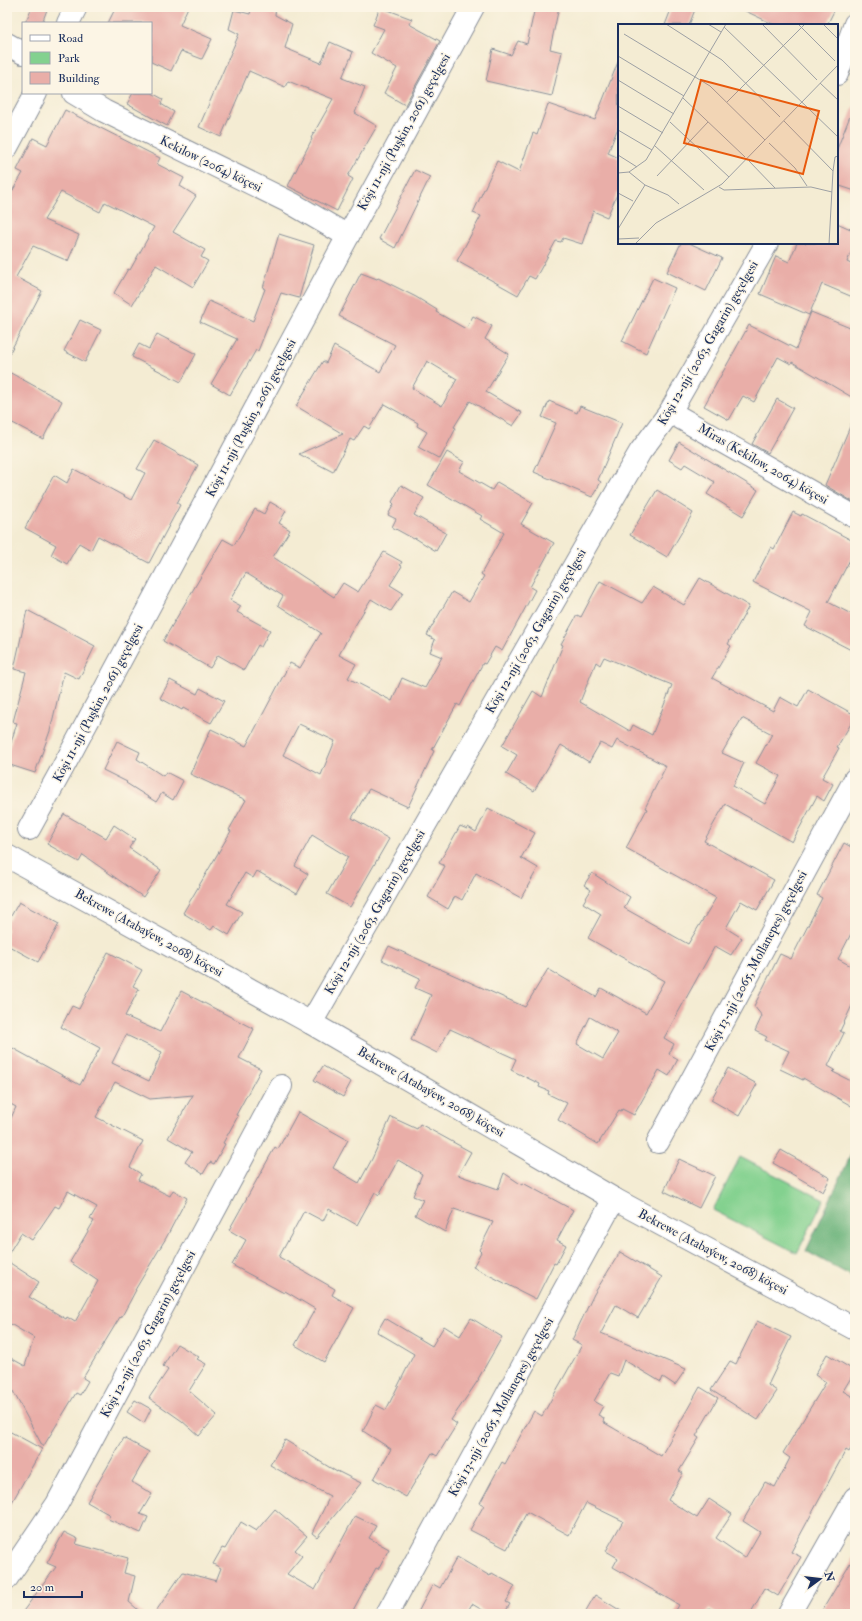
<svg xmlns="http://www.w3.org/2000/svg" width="862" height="1621" font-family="'IM FELL Double Pica',serif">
  <rect width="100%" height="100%" fill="#fcf5e5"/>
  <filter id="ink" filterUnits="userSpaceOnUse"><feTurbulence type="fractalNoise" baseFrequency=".025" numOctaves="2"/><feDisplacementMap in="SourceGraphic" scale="8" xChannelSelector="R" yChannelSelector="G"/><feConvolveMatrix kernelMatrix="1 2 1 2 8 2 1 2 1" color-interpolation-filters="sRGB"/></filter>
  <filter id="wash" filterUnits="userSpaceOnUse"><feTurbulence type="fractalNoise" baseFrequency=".012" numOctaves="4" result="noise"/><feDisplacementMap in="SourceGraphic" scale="16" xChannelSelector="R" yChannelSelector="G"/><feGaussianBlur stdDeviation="0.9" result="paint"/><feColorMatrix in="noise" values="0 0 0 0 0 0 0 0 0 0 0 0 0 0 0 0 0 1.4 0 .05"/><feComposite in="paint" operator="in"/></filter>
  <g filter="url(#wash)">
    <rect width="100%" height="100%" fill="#f4ecd3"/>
    <polygon fill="#83d18f" stroke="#4f8076" points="740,1157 824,1200 797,1253 713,1210"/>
    <polygon fill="#6ab37a" stroke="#42716c" points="855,1146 855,1278 806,1251"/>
    <g id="blocks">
      <g fill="#e9aea8" fill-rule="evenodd">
        <polygon points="32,7 48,7 42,23 25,23"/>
        <polygon points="116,7 188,7 180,25 212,39 202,59 181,51 171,71 151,62 151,23 108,23"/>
        <polygon points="255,7 276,7 275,15 292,24 285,48 321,63 330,42 353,52 342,78 365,87 355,113 377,126 348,176 353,179 337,211 288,186 312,139 311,138 333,99 288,81 285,87 249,71 221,137 199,127 239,34 229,29 234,10 250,14 251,10 255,10"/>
        <polygon points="380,7 412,19 409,24 440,41 405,105 384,93 397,68 371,53 384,29 373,25"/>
        <polygon points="535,7 559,7 550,49 562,52 552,96 486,81 493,49 511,55 518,41 527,44"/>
        <polygon points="672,7 696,7 689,25 665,25"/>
        <polygon points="737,7 836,7 827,25 775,25"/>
        <polygon points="618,62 619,125 608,153 619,158 619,190 607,217 593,211 582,244 563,238 561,242 556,241 535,279 529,276 518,295 457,261 481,216 473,213 497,161 519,172 533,133 537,135 548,104 595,120"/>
        <polygon points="133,93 152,93 163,99 161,104 174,112 167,126 127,104"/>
        <polygon points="854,106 855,106 855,191 837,185 837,149"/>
        <polygon points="65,110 160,158 157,164 184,178 180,186 196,196 173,232 205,250 201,257 208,261 193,287 156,265 132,305 114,293 128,269 130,270 154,227 105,202 100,212 61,192 44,220 79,235 68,261 33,246 16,277 42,291 7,358 7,200 23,173 17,170 33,138 47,145"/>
        <polygon points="415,170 430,177 395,248 379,239"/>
        <polygon points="837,223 855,231 855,243 847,262 855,266 855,298 822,284 809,315 760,294 776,256 789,262 797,243 837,243"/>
        <polygon points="279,234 314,245 299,298 281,293 258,351 256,350 230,395 211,384 237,339 200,322 209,301 253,321 265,289 263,288"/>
        <polygon points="681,243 689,243 722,258 706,291 667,272"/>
        <path d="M 361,273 L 377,279 L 378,278 L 416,297 L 437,310 L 436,312 L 466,329 L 473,316 L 492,326 L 485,339 L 509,354 L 486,392 L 522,413 L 513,426 L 470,401 L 454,427 L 456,428 L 440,459 L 418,447 L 427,432 L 417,426 L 418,423 L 384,404 L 369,429 L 364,426 L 354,441 L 350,439 L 333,472 L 299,454 L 343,434 L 296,406 L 323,361 L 326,363 L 334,346 L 380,372 L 395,345 L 339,316 ZM 427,361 L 457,379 L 442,406 L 412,388 Z"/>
        <polygon points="653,278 675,288 646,353 622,341"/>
        <polygon points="811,312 855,330 855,399 792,362 791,364 778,357 754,402 743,396 729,420 704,406 749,325 796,349"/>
        <polygon points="80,320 101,330 85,362 64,351"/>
        <polygon points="157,334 196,354 181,382 132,357 139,344 149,349"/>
        <polygon points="7,371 62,401 43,439 7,420"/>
        <polygon points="777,399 793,408 768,453 752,444"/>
        <polygon points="549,401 577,413 580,406 622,423 598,480 601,482 592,497 534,472 556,423 542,417"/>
        <polygon points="855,415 855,503 825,485"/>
        <polygon points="154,440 198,465 177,503 180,505 149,563 98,536 91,550 79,543 67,564 51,555 56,545 25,528 54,475 67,483 74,469 131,500 145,473 137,469"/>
        <polygon points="679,442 758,490 743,516 707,494 715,482 685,464 682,468 669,460"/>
        <path d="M 447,452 L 464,462 L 459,471 L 492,490 L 497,482 L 533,503 L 521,524 L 554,543 L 530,587 L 535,590 L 502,651 L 495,647 L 485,664 L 483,663 L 460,706 L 457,704 L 432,750 L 434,751 L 408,807 L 369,789 L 352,818 L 389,839 L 350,907 L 327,894 L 348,857 L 312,835 L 295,866 L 308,874 L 297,894 L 257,871 L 253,878 L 245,873 L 227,904 L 242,912 L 229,935 L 214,926 L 211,930 L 183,913 L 231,831 L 229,830 L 246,800 L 190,774 L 211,729 L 246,746 L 290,663 L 300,668 L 321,633 L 278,605 L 283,596 L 246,573 L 230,600 L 241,606 L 237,612 L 270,630 L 261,647 L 258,645 L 244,670 L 218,655 L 210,668 L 163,641 L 223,539 L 234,545 L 255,509 L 264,514 L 270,502 L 286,511 L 279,523 L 290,530 L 273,557 L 334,597 L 343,583 L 358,592 L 384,552 L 402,562 L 400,565 L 402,566 L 390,585 L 403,593 L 391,611 L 371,599 L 350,634 L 339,655 L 356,664 L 348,678 L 392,701 L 402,678 L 425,688 L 442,657 L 430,652 L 435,640 L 427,635 L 452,592 L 469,602 L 484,576 L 481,574 L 504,533 L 480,519 L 482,516 L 428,485 ZM 299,724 L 335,741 L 321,775 L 283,755 Z"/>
        <polygon points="401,485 424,498 414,515 446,533 436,551 415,538 414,539 392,527 396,519 388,515 394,504 392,502"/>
        <polygon points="657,490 693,513 667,557 630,535"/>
        <polygon points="793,512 801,516 802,514 855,542 855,550 828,602 855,616 855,652 805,626 812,612 753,582 771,547 774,549"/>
        <path d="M 700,578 L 749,606 L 728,644 L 731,646 L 712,678 L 773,711 L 780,697 L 798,707 L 808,689 L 855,715 L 855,717 L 837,747 L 839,748 L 822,778 L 833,784 L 824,801 L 817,796 L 792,842 L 725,804 L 704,841 L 774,880 L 757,910 L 741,901 L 726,928 L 742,938 L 731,955 L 715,946 L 664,1038 L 674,1044 L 669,1054 L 678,1059 L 669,1076 L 659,1070 L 634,1115 L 622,1109 L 621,1111 L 619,1110 L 598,1144 L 558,1120 L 567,1103 L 548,1094 L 549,1091 L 539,1087 L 540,1084 L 511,1070 L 516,1059 L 450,1029 L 437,1053 L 411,1040 L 431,995 L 415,988 L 420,978 L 382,960 L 389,946 L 525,1007 L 548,969 L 596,997 L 601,988 L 646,1013 L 664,981 L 588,938 L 601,914 L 583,903 L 591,890 L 584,885 L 592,873 L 630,897 L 624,908 L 688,944 L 716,898 L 626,848 L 647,809 L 645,808 L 666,766 L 617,740 L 612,749 L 600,743 L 589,762 L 561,745 L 534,791 L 506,774 L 517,755 L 502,746 L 533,691 L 542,697 L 563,645 L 561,644 L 577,615 L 581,617 L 600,581 L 642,603 L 653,587 L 684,605 ZM 604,657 L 672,685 L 652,735 L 633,725 L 630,731 L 580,702 L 596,662 L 600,665 ZM 742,718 L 772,734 L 756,763 L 780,776 L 765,804 L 733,786 L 744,763 L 722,753 ZM 590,1017 L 618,1033 L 603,1059 L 577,1044 Z"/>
        <polygon points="27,610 95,646 79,679 64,672 50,731 35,773 7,764 7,755 17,723 13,722 26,672 14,669"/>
        <polygon points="170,680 197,694 200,688 224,701 211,723 183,708 182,710 160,698"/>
        <polygon points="117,741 140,752 137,759 163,776 166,772 183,781 173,800 162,793 156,802 126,783 127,782 103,770"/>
        <polygon points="488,808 535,833 521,858 538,868 521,898 476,873 462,900 455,896 448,909 428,897 445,866 439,863 460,826 467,829 468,827 476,832"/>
        <polygon points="64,814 106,838 114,825 135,839 129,848 161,870 143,897 83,855 79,862 47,844"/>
        <polygon points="844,843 855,849 855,926 838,959 855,968 855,999 840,1031 844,1033 828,1066 835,1070 833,1072 855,1083 855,1108 803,1078 803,1080 780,1069 789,1051 765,1040 767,1037 755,1031 762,1016 754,1006 780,954 791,959 822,898 817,895"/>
        <polygon points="19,902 59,924 38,962 7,945 7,923"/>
        <path d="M 108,952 L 142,970 L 133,986 L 139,989 L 125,1016 L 160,1032 L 181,991 L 254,1029 L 239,1058 L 261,1069 L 236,1115 L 238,1116 L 223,1143 L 225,1144 L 214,1164 L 210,1162 L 203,1174 L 185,1162 L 192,1152 L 168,1138 L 193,1095 L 150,1099 L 115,1082 L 96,1117 L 143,1141 L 130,1167 L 141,1174 L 138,1180 L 170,1196 L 173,1190 L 187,1198 L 166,1238 L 135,1290 L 136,1290 L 121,1318 L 120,1317 L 83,1378 L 88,1381 L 80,1395 L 76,1393 L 43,1447 L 7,1380 L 7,1356 L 25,1366 L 34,1338 L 7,1322 L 7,1261 L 39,1282 L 29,1297 L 66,1319 L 67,1317 L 75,1322 L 98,1281 L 70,1262 L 94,1221 L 90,1219 L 97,1207 L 68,1191 L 59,1208 L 55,1206 L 32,1240 L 21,1233 L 7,1256 L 7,1127 L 16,1107 L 7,1102 L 7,1098 L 12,1088 L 7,1085 L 7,1045 L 80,1085 L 100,1048 L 61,1027 L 72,1006 L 79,1009 ZM 126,1035 L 162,1052 L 149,1081 L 112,1063 Z"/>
        <polygon points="323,1066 351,1082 343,1097 314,1080"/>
        <polygon points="728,1068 757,1084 739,1116 711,1100"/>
        <polygon points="298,1112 348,1140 333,1168 359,1183 372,1159 391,1117 417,1129 420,1124 471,1152 458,1175 498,1189 504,1173 522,1185 523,1183 573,1210 557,1240 566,1245 556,1264 554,1263 536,1299 473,1267 481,1252 479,1250 493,1222 454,1209 445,1232 415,1215 423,1200 413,1196 422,1174 398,1160 379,1195 375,1192 357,1225 329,1209 323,1221 304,1211 279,1257 335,1289 332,1295 354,1308 324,1362 295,1345 315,1309 285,1291 284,1293 232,1265 246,1240 229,1230 275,1147 278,1149"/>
        <polygon points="781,1150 830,1178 823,1192 773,1163"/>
        <polygon points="679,1159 715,1176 699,1208 664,1191"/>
        <polygon points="620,1252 662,1277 638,1318 616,1305 601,1333 686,1369 675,1385 663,1377 661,1382 624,1360 618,1376 610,1373 594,1401 603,1406 598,1415 604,1418 603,1422 661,1456 700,1387 718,1398 696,1436 699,1438 679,1471 683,1473 668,1500 697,1518 709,1499 732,1514 716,1538 745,1558 760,1532 743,1521 765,1482 775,1487 790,1458 783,1453 826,1382 815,1375 827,1354 855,1371 843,1391 855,1398 855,1441 849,1452 846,1450 791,1552 801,1557 778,1596 765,1588 750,1614 719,1614 709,1608 706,1614 674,1614 679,1605 613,1567 618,1558 606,1551 623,1521 586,1503 569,1535 527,1512 507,1549 470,1530 484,1505 480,1503 502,1462 505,1464 534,1411 542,1416 582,1345 572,1340 594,1294"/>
        <polygon points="385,1318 432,1346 444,1326 460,1336 471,1318 502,1337 478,1379 479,1379 451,1420 457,1424 437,1456 432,1453 406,1497 374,1479 391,1449 363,1431 376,1405 386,1410 414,1354 377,1332"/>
        <polygon points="757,1321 791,1337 768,1385 777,1391 758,1420 711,1390 730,1361 736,1364"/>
        <polygon points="177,1344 199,1357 197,1359 206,1364 189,1391 217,1415 199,1436 182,1421 149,1398 168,1370 163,1366"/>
        <polygon points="135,1400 151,1409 144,1423 127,1412"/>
        <polygon points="7,1430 42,1449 7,1511"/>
        <polygon points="124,1438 149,1452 132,1482 152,1494 140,1514 148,1517 141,1533 108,1519 110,1515 87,1502"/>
        <polygon points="285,1440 337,1472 337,1471 361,1483 317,1537 312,1533 330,1496 303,1482 302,1483 270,1465"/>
        <polygon points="275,1509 307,1536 295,1550 302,1556 287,1574 315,1590 355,1516 376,1526 369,1538 389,1549 378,1569 376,1568 351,1614 154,1614 183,1572 216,1581 221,1568 213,1564 222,1548 225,1549 241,1522 256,1531"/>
        <polygon points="64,1532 78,1539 76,1544 128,1558 124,1573 135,1576 129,1602 143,1614 21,1614 56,1567 47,1563"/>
        <polygon points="855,1556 855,1614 820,1614"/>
        <polygon points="457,1557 490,1576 492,1573 515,1586 506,1602 510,1604 504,1614 489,1614 472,1604 466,1614 417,1614 433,1584 440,1588"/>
        <polygon points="595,1595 626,1614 584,1614"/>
      </g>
    </g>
  </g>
  <g filter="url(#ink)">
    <use href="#blocks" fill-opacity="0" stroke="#888e98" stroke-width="1"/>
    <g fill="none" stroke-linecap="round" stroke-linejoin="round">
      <defs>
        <g id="minor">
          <polyline points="68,23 76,7"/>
          <polyline points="7,44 23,53"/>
          <polyline points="837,74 855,24"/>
          <polyline points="74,93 104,111 291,203 348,236"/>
          <polyline points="7,147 36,93"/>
          <polyline points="670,412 855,517"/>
          <polyline points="29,829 61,771 348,236 473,7"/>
          <polyline points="311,1023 604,514 640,452 670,412 767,243"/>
          <polyline points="658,1142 855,779"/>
          <polyline points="7,1578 57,1504 281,1086"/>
          <polyline points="387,1614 614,1199"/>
          <polyline points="789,1614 855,1498"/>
        </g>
        <polyline id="major" points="7,856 311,1023 614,1199 855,1329"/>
      </defs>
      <use href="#minor" stroke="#888e98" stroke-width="24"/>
      <use href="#major" stroke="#888e98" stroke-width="24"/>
      <use href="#minor" stroke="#fff" stroke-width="22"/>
      <use href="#major" stroke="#fff" stroke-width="22"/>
    </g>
  </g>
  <g text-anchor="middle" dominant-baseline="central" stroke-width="3" stroke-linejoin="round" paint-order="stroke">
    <g font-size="13" fill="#1b2f5e" stroke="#fcf5e5">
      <text transform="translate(404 132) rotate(-61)">Köşi 11-nji (Puşkin, 2061) geçelgesi</text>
      <text transform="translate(211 164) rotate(26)">Kekilow (2064) köçesi</text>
      <text transform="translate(708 343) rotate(-60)">Köşi 12-nji (2063, Gagarin) geçelgesi</text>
      <text transform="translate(251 418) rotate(-62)">Köşi 11-nji (Puşkin, 2061) geçelgesi</text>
      <text transform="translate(763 464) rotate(30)">Miras (Kekilow, 2064) köçesi</text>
      <text transform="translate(536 631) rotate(-60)">Köşi 12-nji (2063, Gagarin) geçelgesi</text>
      <text transform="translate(98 703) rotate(-62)">Köşi 11-nji (Puşkin, 2061) geçelgesi</text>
      <text transform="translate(375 912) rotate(-60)">Köşi 12-nji (2063, Gagarin) geçelgesi</text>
      <text transform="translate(149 933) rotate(29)">Bekrewe (Atabaýew, 2068) köçesi</text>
      <text transform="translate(756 961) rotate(-62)">Köşi 13-nji (2065, Mollanepes) geçelgesi</text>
      <text transform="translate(431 1092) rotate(30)">Bekrewe (Atabaýew, 2068) köçesi</text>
      <text transform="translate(713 1252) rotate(28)">Bekrewe (Atabaýew, 2068) köçesi</text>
      <text transform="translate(148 1334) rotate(-62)">Köşi 12-nji (2063, Gagarin) geçelgesi</text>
      <text transform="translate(501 1407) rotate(-61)">Köşi 13-nji (2065, Mollanepes) geçelgesi</text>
    </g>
  </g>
  <g transform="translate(618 24)">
    <rect width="220" height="220" fill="#f4ecd3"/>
    <path fill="none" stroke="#9da0a4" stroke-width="1" d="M 48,0 L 104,36 L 162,93M 90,0 L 103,8M 144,0 L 199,56M 180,0 L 217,37M 205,0 L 220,15M 106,3 L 220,113M 6,10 L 92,62 L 147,116M 0,32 L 66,72M 0,56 L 56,90M 202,59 L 220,76M 65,74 L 127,133M 109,78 L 187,0M 0,82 L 45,109M 166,97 L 215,147M 52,98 L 111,153M 0,106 L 34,126M 151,119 L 177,144 L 189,162M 37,122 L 86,166M 0,131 L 19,143M 131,137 L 157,164M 11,148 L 27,161 L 50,171 L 61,180M 0,149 L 11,148 L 28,136 L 108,0M 39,152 L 90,98M 101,163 L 106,166 L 193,163 L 214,168M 0,169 L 15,177M 0,205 L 27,161M 0,215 L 21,214M 17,220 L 38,199 L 104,160 L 220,41M 211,220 L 215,147 L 217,133 L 220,132"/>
    <path fill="#e8590c" fill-opacity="0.15" stroke="#e8590c" stroke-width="2" d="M 83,56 L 201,87 L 185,150 L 66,119 Z"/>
    <rect width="220" height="220" fill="none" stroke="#1b2f5e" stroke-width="2"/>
  </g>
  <rect width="862" height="1621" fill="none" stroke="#fcf5e5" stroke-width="24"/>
  <rect x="22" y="22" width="130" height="72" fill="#fcf5e5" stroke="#a2a6af"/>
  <rect x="30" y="35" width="20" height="6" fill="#ffffff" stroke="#a2a6af"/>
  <text x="58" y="42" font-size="12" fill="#1b2f5e">Road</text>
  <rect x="30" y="52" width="20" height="12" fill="#83d18f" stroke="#a2a6af"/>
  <text x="58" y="62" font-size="12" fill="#1b2f5e">Park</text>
  <rect x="30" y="72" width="20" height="12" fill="#e9aea8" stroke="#a2a6af"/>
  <text x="58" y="82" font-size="12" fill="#1b2f5e">Building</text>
  <g transform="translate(820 1579) rotate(75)" stroke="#fcf5e5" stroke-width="3" paint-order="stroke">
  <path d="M0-3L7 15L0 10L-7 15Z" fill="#1b2f5e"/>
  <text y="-6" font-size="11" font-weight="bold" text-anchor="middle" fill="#1b2f5e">N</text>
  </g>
  <path d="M24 1591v6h58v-6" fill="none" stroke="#1b2f5e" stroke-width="2"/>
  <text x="30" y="1591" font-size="12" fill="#1b2f5e" stroke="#fcf5e5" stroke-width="3" paint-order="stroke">20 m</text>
</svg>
